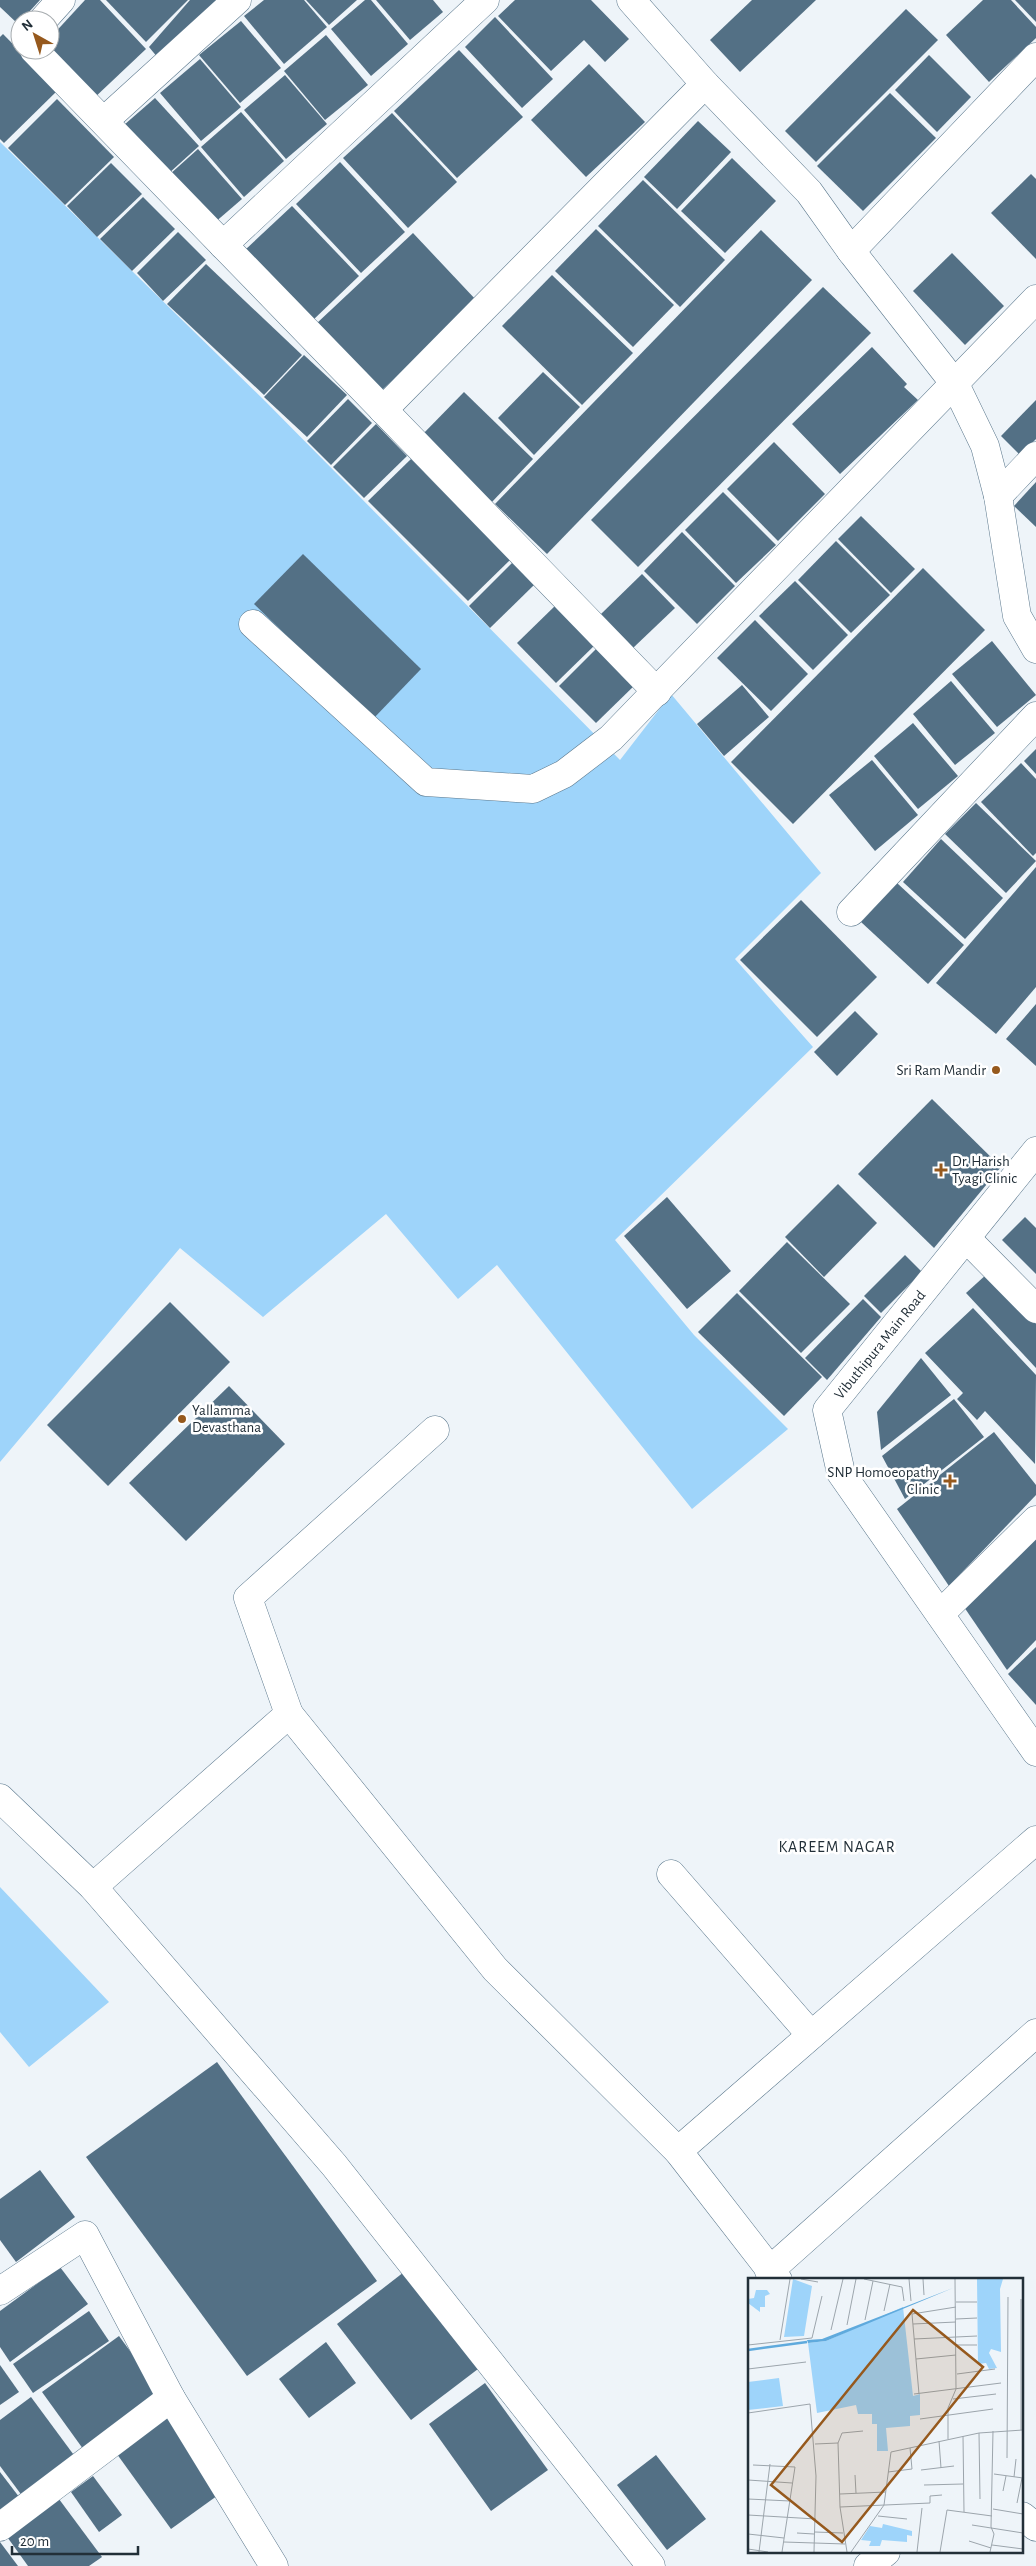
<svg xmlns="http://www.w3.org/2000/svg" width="1036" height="2566" font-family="'Alegreya Sans',sans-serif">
  <rect width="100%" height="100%" fill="#eef4f9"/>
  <g fill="#9ed4fa">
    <polygon points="0,142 265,401 620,760 671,694 821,873 735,959 813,1047 615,1240 694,1335 788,1429 692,1509 497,1265 458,1299 386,1214 263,1317 180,1248 0,1462"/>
    <polygon points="0,1887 109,2002 29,2067 0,2032"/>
  </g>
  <g fill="#537085">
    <polygon points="0,0 40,0 18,24 0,7"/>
    <polygon points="85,0 100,0 146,49 92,100 50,50 50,38"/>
    <polygon points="106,0 188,0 146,42"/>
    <polygon points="190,0 222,0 158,58 149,47"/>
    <polygon points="264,0 304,0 327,27 284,64 244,16"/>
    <polygon points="306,0 357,0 329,25"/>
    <polygon points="365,0 371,0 408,44 371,76 331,29"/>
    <polygon points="376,0 433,0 443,12 410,40"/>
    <polygon points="515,0 591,0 629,39 605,62 584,40 551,71 498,16"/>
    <polygon points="752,0 816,0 740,72 710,40"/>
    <polygon points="983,0 1011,0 1036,27 1036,38 989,82 946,35"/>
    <polygon points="1015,0 1036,0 1036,22"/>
    <polygon points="906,9 938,40 816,162 785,131"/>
    <polygon points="495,17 553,79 522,108 465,47"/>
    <polygon points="241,21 281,68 240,103 199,55"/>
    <polygon points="3,34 58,90 4,143 0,139 0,37"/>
    <polygon points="326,35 368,85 325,120 284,71"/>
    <polygon points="459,50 523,117 457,178 394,111"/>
    <polygon points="929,55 971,97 937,132 895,90"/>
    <polygon points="200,59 241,107 201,141 160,93"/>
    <polygon points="589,64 645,122 586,177 531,120"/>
    <polygon points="285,75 327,124 286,159 244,110"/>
    <polygon points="890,93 936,138 863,211 817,166"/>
    <polygon points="155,98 199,146 168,174 124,125"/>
    <polygon points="57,99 114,157 65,205 8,148"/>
    <polygon points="241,112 284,161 244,197 201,147"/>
    <polygon points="392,113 457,182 408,228 343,158"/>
    <polygon points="698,121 731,152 677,209 644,177"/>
    <polygon points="198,149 242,199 213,224 169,175"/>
    <polygon points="732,158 776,201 725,253 681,211"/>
    <polygon points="340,162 405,232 361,273 296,204"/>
    <polygon points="111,163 142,194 97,237 67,206"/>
    <polygon points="1031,174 1036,179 1036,259 991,213"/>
    <polygon points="643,180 725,260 680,307 598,226"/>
    <polygon points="143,197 175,229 132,271 100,239"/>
    <polygon points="292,206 359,276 312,321 245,250"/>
    <polygon points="596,229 674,305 633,347 555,271"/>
    <polygon points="761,230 812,280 547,554 495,504"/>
    <polygon points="178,232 206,260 163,301 137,273"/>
    <polygon points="413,233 477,301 380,392 316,324"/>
    <polygon points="952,253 1004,306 965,345 913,291"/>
    <polygon points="206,264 302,355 264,395 167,304"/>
    <polygon points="552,275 633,353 582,405 502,326"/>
    <polygon points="823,287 871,333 638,567 591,520"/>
    <polygon points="872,347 907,384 904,387 918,400 840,474 792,424"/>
    <polygon points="304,355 347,395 307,437 264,397"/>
    <polygon points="543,372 580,407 534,455 498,418"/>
    <polygon points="464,392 533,459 491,503 421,436"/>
    <polygon points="348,399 372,423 331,465 307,441"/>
    <polygon points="1036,400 1036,439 1020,455 1001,436"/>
    <polygon points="376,424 407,456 364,498 333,467"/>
    <polygon points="774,442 825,494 778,541 727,489"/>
    <polygon points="411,459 510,560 468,601 368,501"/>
    <polygon points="1036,482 1036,527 1014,506"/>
    <polygon points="723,492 776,545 736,583 685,530"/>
    <polygon points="861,516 915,569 891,593 838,539"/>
    <polygon points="682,532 735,586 697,624 644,571"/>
    <polygon points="836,541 890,595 851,633 798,580"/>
    <polygon points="303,554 421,669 373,719 254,604"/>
    <polygon points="512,563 534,585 490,628 469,606"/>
    <polygon points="923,568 985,630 793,824 731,762"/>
    <polygon points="642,574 675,608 633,648 601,614"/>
    <polygon points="795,581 848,635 813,670 759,616"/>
    <polygon points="558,603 597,643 556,683 517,643"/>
    <polygon points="755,620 808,674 771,711 717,658"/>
    <polygon points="992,641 1036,695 997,727 952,674"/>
    <polygon points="600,645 638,682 596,723 559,686"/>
    <polygon points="951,681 995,733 955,765 913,714"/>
    <polygon points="742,685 769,717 724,756 697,724"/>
    <polygon points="913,723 958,776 918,809 874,756"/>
    <polygon points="1036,749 1036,774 1024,761"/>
    <polygon points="872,760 918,815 875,851 829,795"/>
    <polygon points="1021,763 1036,779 1036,853 1033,856 981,802"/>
    <polygon points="976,803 1036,861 1006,893 945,834"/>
    <polygon points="941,839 1003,898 965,939 903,882"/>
    <polygon points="1036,867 1036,987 996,1034 936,983"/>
    <polygon points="897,883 964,945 928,984 861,922"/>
    <polygon points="801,900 877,977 817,1037 740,960"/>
    <polygon points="1036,1004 1036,1066 1006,1039"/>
    <polygon points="855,1011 878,1034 837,1076 814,1052"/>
    <polygon points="932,1099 1001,1167 934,1248 858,1174"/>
    <polygon points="838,1184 877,1223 824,1277 785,1237"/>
    <polygon points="667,1197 731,1271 687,1309 624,1236"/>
    <polygon points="1025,1217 1036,1228 1036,1274 1002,1240"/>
    <polygon points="787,1242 850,1304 801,1353 739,1291"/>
    <polygon points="905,1255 922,1272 881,1313 864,1296"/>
    <polygon points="988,1273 1036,1324 1036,1368 966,1293"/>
    <polygon points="737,1293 822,1377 784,1416 698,1332"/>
    <polygon points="863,1299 881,1317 827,1380 805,1358"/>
    <polygon points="170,1302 230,1362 108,1486 47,1425"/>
    <polygon points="973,1308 1036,1375 1035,1464 985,1411 977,1420 957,1399 963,1393 925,1353"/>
    <polygon points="921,1358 951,1395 881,1450 877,1412"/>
    <polygon points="229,1386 285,1444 186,1541 129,1483"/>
    <polygon points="954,1399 984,1437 905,1499 882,1456"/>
    <polygon points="994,1432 1036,1485 1036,1495 949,1586 897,1509"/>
    <polygon points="1036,1534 1036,1640 1007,1670 964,1607"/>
    <polygon points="1036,1647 1036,1705 1008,1674"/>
    <polygon points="217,2062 377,2281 247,2376 86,2157"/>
    <polygon points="40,2170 75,2217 16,2262 0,2240 0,2199"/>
    <polygon points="60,2267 88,2304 10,2362 0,2347 0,2311"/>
    <polygon points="404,2272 478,2369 411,2420 337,2324"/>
    <polygon points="89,2311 109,2341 33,2393 13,2364"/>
    <polygon points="119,2336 163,2396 86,2453 42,2392"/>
    <polygon points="326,2342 356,2383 309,2418 279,2379"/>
    <polygon points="0,2365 19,2392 0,2405"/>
    <polygon points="485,2383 548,2470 491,2511 429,2424"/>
    <polygon points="31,2397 79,2462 26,2501 0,2466 0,2420"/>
    <polygon points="164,2414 221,2493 171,2529 114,2450"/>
    <polygon points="656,2455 706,2519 667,2550 617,2485"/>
    <polygon points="0,2472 26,2506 0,2525"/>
    <polygon points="93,2476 122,2515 99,2532 71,2492"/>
    <polygon points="56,2495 102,2557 89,2566 28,2566 5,2534"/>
    <polygon points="0,2542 18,2566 0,2566"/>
  </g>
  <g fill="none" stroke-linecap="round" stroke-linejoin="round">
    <defs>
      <g id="minor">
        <polyline points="631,0 705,84 809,192 851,251 955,384 985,446 998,496 1017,616 1036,649"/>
        <polyline points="43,20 61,0"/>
        <polyline points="34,50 657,692"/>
        <polyline points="104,121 237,0"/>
        <polyline points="223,245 485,0"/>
        <polyline points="851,251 1036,57"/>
        <polyline points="383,410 705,84"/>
        <polyline points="998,496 1036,456"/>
        <polyline points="253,624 426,782 533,789 564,774 611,738 1036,299"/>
        <polyline points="851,912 1036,716"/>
        <polyline points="1036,1151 827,1410 841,1473 1036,1752"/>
        <polyline points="967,1239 1036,1309"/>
        <polyline points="940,1614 1036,1520"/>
        <polyline points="289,1714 248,1598 435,1430"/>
        <polyline points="0,1798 93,1887 334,2165 651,2566"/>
        <polyline points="671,1874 811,2035"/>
        <polyline points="93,1887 289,1714 495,1969 678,2151 778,2280"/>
        <polyline points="678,2151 1036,1840"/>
        <polyline points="769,2271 1036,2033"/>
        <polyline points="0,2291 85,2235 171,2398 274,2566"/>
        <polyline points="1022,2516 1036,2527"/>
        <polyline points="0,2527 171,2398"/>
        <polyline points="868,2566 886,2552"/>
      </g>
    </defs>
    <use href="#minor" stroke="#5a778c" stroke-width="29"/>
    <use href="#minor" stroke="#fff" stroke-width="28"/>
  </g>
  <g fill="#96591d" stroke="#fff" stroke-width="2">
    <circle cx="996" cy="1070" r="5"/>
    <path d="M938.5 1162.5h5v5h5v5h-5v5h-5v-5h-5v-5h5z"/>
    <circle cx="182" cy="1419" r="5"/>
    <path d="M947.5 1473.5h5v5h5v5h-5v5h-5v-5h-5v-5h5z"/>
  </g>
  <g text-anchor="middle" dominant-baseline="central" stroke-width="5" stroke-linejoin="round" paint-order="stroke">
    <g font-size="15" fill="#222f38" stroke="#fff" text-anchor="end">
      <text x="986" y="1070">Sri Ram Mandir</text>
      <text x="952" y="1161" text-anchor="start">Dr. Harish<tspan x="952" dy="17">Tyagi Clinic</tspan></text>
      <text x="192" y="1410" text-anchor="start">Yallamma<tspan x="192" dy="17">Devasthana</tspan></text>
      <text x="939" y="1472">SNP Homoeopathy<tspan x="939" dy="17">Clinic</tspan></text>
    </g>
    <g font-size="15" fill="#222f38" stroke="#fff">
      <text transform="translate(880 1345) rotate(-51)">Vibuthipura Main Road</text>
    </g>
    <g font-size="16" letter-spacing="1" fill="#222f38" stroke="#fff">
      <text x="837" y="1847">KAREEM NAGAR</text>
    </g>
  </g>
  <g transform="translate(748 2278)">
    <rect width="275" height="275" fill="#eef4f9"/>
    <path d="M 45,1 L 64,8 L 56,58 L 36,59 ZM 229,1 L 255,1 L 252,11 L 253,74 L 243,71 L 241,75 L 249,90 L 241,91 L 238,85 L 230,86 ZM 8,12 L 19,12 L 22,16 L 17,18 L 17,29 L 12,29 L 12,34 L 0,25 L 0,21 L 6,20 ZM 155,29 L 165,118 L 172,116 L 172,137 L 162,138 L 162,148 L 138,150 L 140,173 L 129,173 L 129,146 L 124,146 L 124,136 L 110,136 L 108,127 L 69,135 L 60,65 L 78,63 ZM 31,100 L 35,128 L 0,132 L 0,104 ZM 135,246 L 164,253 L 164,258 L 159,257 L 159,264 L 134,262 L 132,268 L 121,268 L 123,263 L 113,262 L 122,248 L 134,250 Z" fill="#9ed4fa"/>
    <path d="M 205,10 L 78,63 L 60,65 L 59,62 L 74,61 Z" fill="#5faadd"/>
    <path fill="none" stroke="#5faadd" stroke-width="2.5" d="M 0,72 L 59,64"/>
    <path fill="none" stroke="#9ca5ac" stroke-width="1" d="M 53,1 L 70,4M 116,1 L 154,9 L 156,23M 161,1 L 163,23M 175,1 L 176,17M 208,24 L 229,24M 136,33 L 142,6M 208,41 L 229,40M 117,42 L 125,3M 165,46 L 208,44M 99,47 L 108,1M 83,52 L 95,1M 166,61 L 229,58M 32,62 L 42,1M 0,67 L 64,60 L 74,18M 207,67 L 229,67M 168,81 L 208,77M 0,91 L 58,84M 209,96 L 247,91M 166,116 L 253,105M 171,116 L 164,36 L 208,29M 205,121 L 248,116M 0,135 L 62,126 L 68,198 L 66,274M 172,141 L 245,131M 273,152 L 273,21M 231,155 L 232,221M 215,158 L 216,234M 200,161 L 200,130 L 208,111 L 207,1M 191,163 L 193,190M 90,165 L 94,155 L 115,153M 67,166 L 90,165 L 92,229 L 99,274M 259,180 L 260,19M 5,187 L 47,189 L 34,274M 173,192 L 206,188M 140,194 L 164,191 L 162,170M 246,196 L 275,200M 107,197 L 108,215M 266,199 L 268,181M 0,202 L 44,205M 176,207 L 215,206M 255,213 L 258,198M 92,216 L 138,214M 0,221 L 42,223M 269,225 L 274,200M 92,229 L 182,225 L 182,218 L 194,217M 245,231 L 275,236M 0,237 L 68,241M 130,238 L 159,241M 224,247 L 275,255M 67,254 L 95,255M 49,255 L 66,256M 0,256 L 36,260M 221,263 L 243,270M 36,264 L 97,266M 244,267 L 275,271M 0,271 L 20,274M 11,274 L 22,186M 103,274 L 136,227 L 143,174 L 231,155 L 275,152M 169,274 L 174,230M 192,274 L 199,232 L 244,238M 242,274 L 246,256 L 243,249 L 245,153"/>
    <path fill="#96591d" fill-opacity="0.15" stroke="#96591d" stroke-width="2.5" d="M 165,32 L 235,89 L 94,264 L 23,207 Z"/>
    <rect width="275" height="275" fill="none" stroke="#222f38" stroke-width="2.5"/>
  </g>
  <g transform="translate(35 35) rotate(321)"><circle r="24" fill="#ffffff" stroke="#a7acaf"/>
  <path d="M0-4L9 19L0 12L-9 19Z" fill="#96591d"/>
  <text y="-8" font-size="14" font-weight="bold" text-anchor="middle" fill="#222f38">N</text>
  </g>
  <path d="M12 2546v8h126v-8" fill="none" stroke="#222f38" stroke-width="2.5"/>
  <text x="20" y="2546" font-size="15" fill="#222f38" stroke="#ffffff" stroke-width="4" paint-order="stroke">20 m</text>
</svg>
